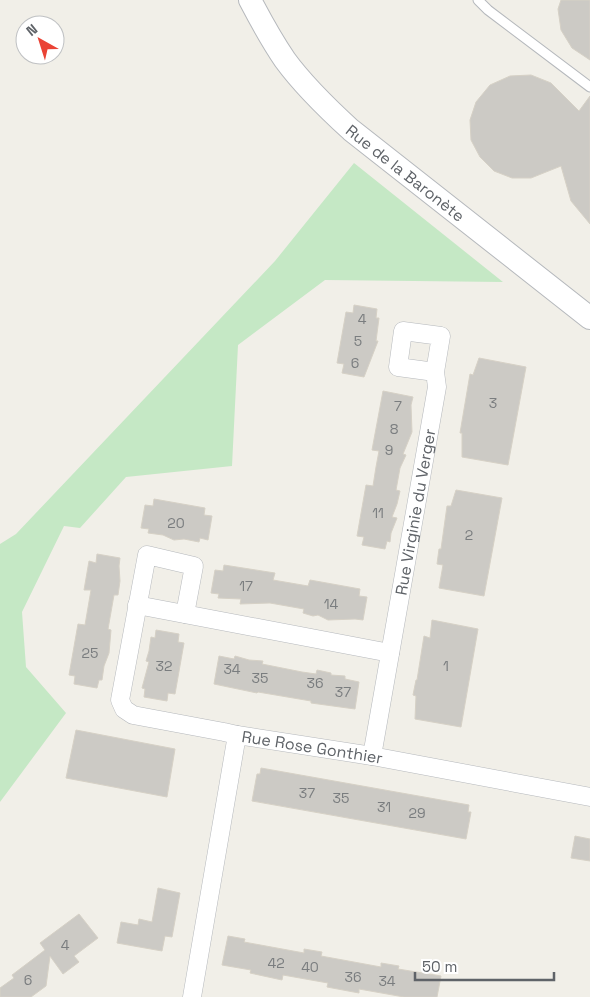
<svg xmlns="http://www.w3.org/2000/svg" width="590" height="997" font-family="'Space Grotesk',sans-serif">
  <rect width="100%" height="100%" fill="#f1efe8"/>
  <polygon fill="#c5e8c5" points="354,163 503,282 325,280 238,345 232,466 126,477 80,528 64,526 22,612 26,667 66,713 0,802 0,544 16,534 275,261"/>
  <g fill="#cccac5" stroke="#d6d1c6">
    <polygon points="561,0 590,0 590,60 572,48 561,30 558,9"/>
    <polygon points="531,75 551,83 579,111 590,96 590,224 571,201 561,166 531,178 512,178 494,171 480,157 471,140 470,120 476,102 490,85 510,76"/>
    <polygon points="354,305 377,309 376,318 379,318 376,341 378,341 364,377 342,373 344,364 337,363 346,312 353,313"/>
    <polygon points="479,358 526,367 508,465 462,457 462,433 460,433 470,374 473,375"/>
    <polygon points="383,391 413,397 411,405 412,432 403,454 406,455 400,468 396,490 400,491 397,504 392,517 397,518 391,533 390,542 387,541 385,549 362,545 364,537 357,536 366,485 373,486 376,467 379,451 372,450"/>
    <polygon points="456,490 502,498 484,596 439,588 443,565 437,564 439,549 441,549 447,506 451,506"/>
    <polygon points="154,499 205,508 204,515 212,516 208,540 200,538 199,542 184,539 174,540 163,535 148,533 149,529 141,528 145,505 153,506"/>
    <polygon points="97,554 120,558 119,566 120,581 118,595 114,595 108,629 111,630 109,653 104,666 102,680 99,680 97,688 74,684 75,676 69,675 78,624 85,625 91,590 84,590 89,561 96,563"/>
    <polygon points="224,565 275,573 273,580 308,586 310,580 360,589 359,596 367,597 363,620 355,619 328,620 318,615 313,616 303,613 304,609 270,603 240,604 241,599 218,598 219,594 211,593 215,570 223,571"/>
    <polygon points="432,620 478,629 461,727 415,719 416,696 413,695 416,680 417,680 424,636 430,638"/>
    <polygon points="156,630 179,634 178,642 184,643 175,694 168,693 167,701 144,697 145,689 142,688 149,662 146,661 149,651 151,637 155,638"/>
    <polygon points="219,656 234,659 235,656 249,660 263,661 262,664 302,672 316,674 317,670 331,673 331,675 345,676 345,679 359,682 355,709 311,703 311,701 258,692 257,693 214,684"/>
    <polygon points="76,730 175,749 167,797 66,778"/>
    <polygon points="261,768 469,805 468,812 471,812 466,839 252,801 257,774 260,774"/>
    <polygon points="575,836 590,839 590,861 571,858"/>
    <polygon points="158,888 180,893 172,937 165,936 162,951 117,943 121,922 138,925 139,919 152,922"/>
    <polygon points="79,914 98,938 74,956 79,962 63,974 50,956 46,986 31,997 0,997 0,988 14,978 12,975 45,950 40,943"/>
    <polygon points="228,936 245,939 244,942 304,953 304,949 322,952 321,956 381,967 381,963 399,966 398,969 441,976 437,997 404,997 359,989 359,993 327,987 328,983 283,975 282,980 250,973 251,970 222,965"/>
  </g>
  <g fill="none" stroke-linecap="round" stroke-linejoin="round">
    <defs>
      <polyline id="service" points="478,0 488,10 590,87"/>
      <g id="minor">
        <polyline points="137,605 390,653"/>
        <polyline points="185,614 194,566 147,555 120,700 124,709 133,715 224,732 237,735"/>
        <path id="s1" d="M 372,756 L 437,387 L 435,372 L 441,336 L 403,331 L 398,367 L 435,372"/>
        <path id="s2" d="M 192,997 L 237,735 L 372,756 L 590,797"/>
      </g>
      <g id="tertiary">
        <path id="s3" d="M 250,0 C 261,21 272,41 285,60 C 304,86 328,109 351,130 L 590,318"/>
      </g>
    </defs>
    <use href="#service" stroke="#b5b8bc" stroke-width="11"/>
    <use href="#minor" stroke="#b5b8bc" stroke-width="19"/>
    <use href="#tertiary" stroke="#b5b8bc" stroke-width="24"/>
    <use href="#service" stroke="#fff" stroke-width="9"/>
    <use href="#minor" stroke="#fff" stroke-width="18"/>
    <use href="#tertiary" stroke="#fff" stroke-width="22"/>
  </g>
  <g text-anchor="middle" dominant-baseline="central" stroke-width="5" stroke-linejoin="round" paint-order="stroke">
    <g font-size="14" fill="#7a7d7f">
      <text x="362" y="319">4</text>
      <text x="358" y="341">5</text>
      <text x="355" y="363">6</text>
      <text x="493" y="403">3</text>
      <text x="398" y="406">7</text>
      <text x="394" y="429">8</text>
      <text x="389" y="450">9</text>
      <text x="378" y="513">11</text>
      <text x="176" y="523">20</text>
      <text x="469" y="535">2</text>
      <text x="246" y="586">17</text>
      <text x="331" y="604">14</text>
      <text x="90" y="653">25</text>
      <text x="164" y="666">32</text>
      <text x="446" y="666">1</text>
      <text x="232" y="669">34</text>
      <text x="260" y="678">35</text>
      <text x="315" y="683">36</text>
      <text x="343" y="692">37</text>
      <text x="307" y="793">37</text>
      <text x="341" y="798">35</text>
      <text x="384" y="807">31</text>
      <text x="417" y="813">29</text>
      <text x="65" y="945">4</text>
      <text x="276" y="963">42</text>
      <text x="310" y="967">40</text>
      <text x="353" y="977">36</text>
      <text x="28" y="980">6</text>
      <text x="387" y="981">34</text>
    </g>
    <g font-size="16" fill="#5f6368" stroke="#fff">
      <text stroke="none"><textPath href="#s3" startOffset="235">Rue de la Baronète</textPath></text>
      <text stroke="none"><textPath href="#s1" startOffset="248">Rue Virginie du Verger</textPath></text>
      <text stroke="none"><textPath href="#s2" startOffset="342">Rue Rose Gonthier</textPath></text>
    </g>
  </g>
  <g transform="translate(40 40) rotate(321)"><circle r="24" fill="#ffffff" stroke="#bfc1c3"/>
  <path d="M0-4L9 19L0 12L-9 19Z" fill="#ea4335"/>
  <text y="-8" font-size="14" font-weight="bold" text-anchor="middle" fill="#5f6368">N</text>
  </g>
  <path d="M415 972v8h139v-8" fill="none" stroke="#5f6368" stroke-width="2.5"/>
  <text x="422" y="972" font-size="15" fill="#5f6368" stroke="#ffffff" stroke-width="4" paint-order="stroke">50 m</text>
</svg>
